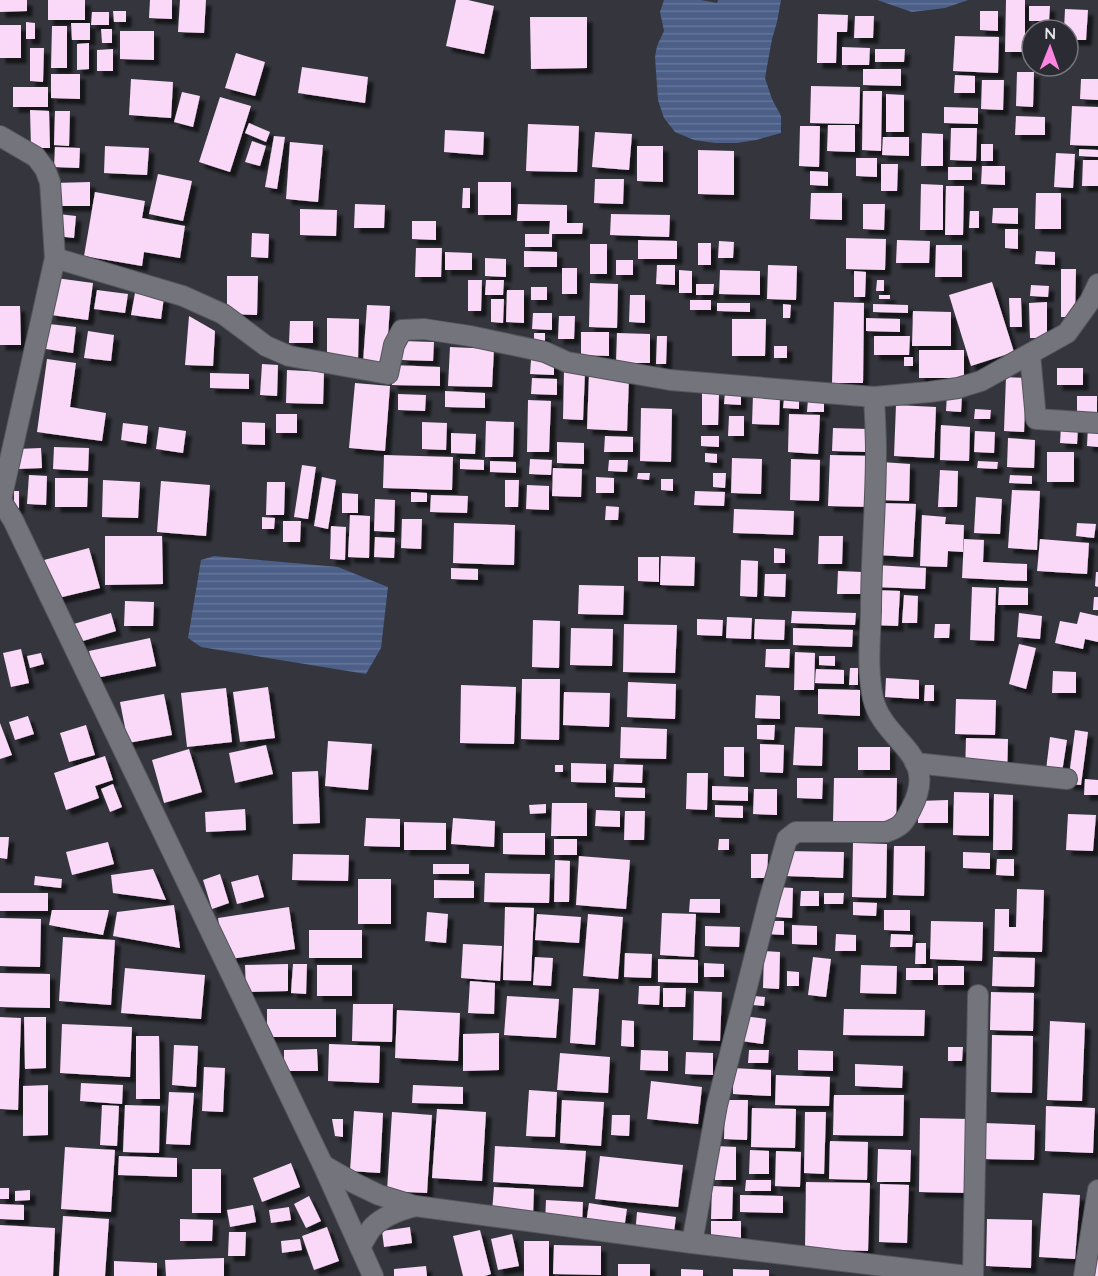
<svg xmlns="http://www.w3.org/2000/svg" width="1098" height="1276" font-family="Quicksand,sans-serif">
  <defs>
    <pattern id="water-rules" width="6" height="5" patternUnits="userSpaceOnUse" patternTransform="scale(1.5)"><rect width="6" height="5" fill="#4b5f88"/><path d="M0 2.5h6" fill="none" stroke="#657699"/></pattern>
    <filter id="shadow"><feDropShadow dx="5.5" dy="5.5" stdDeviation="1.5" flood-color="#0009"/></filter>
  </defs>
  <rect width="100%" height="100%" fill="#35363d"/>
  <g fill="url(#water-rules)">
    <polygon points="664,0 701,0 717,3 718,0 781,0 777,22 772,39 765,78 772,99 781,116 781,133 756,140 737,143 715,143 694,140 675,132 664,118 658,100 655,57 657,46 664,31 660,12"/>
    <polygon points="877,0 968,0 945,8 912,12"/>
    <polygon points="214,556 338,567 388,587 381,648 366,674 201,647 188,638 201,560"/>
  </g>
  <g fill="#fad8f8" filter="url(#shadow)">
    <polygon points="0,0 27,0 27,11 0,12"/>
    <rect x="48" y="0" width="37" height="20"/>
    <polygon points="150,0 172,0 172,19 149,18"/>
    <polygon points="180,0 206,0 204,33 178,32"/>
    <polygon points="456,0 468,0 494,6 484,54 446,46"/>
    <polygon points="1006,0 1025,0 1025,52 1005,52"/>
    <polygon points="1029,6 1050,6 1049,21 1029,21"/>
    <polygon points="1065,9 1088,10 1086,40 1068,40 1068,30 1064,30"/>
    <polygon points="113,11 126,11 126,22 114,22"/>
    <polygon points="980,11 998,11 998,31 980,30"/>
    <polygon points="92,12 109,12 109,25 91,25"/>
    <polygon points="818,14 848,15 847,32 837,32 836,63 817,63"/>
    <polygon points="855,16 874,16 873,38 854,38"/>
    <polygon points="530,17 587,17 587,68 531,69"/>
    <polygon points="26,22 35,23 35,39 26,39"/>
    <polygon points="71,23 90,23 90,40 72,40"/>
    <rect x="0" y="25" width="21" height="33"/>
    <polygon points="52,26 67,26 67,68 51,68"/>
    <polygon points="101,29 112,29 112,43 102,43"/>
    <polygon points="120,31 154,31 154,60 120,59"/>
    <polygon points="955,36 999,37 998,73 953,71"/>
    <polygon points="89,43 89,69 77,70 77,44"/>
    <polygon points="842,47 870,48 869,65 842,65"/>
    <polygon points="30,48 44,48 43,82 30,81"/>
    <polygon points="113,49 113,71 97,71 97,50"/>
    <polygon points="875,49 905,49 904,62 875,62"/>
    <polygon points="236,53 265,62 255,96 225,88"/>
    <polygon points="302,67 368,77 365,103 298,93"/>
    <polygon points="863,69 901,69 901,86 863,85"/>
    <polygon points="1017,72 1034,72 1033,107 1016,106"/>
    <polygon points="51,74 80,74 80,99 51,98"/>
    <polygon points="955,75 975,76 975,93 954,93"/>
    <polygon points="131,79 173,82 171,118 129,115"/>
    <polygon points="1081,79 1098,79 1098,100 1080,99"/>
    <polygon points="982,80 1004,80 1003,110 981,109"/>
    <polygon points="811,86 860,87 859,124 810,123"/>
    <rect x="13" y="87" width="35" height="20"/>
    <polygon points="863,91 882,91 881,151 862,150"/>
    <polygon points="182,92 200,96 193,127 174,122"/>
    <polygon points="886,94 904,95 904,132 886,132"/>
    <polygon points="220,97 251,106 230,172 199,162"/>
    <polygon points="1072,106 1098,107 1098,146 1070,145"/>
    <polygon points="944,107 978,108 978,124 944,123"/>
    <polygon points="30,110 49,111 50,148 31,148"/>
    <polygon points="55,111 70,111 69,146 54,145"/>
    <polygon points="1016,116 1045,117 1045,135 1015,135"/>
    <polygon points="249,123 270,132 266,142 245,133"/>
    <polygon points="528,124 579,126 577,172 526,171"/>
    <polygon points="828,125 855,125 855,152 827,151"/>
    <polygon points="800,126 820,126 819,167 799,166"/>
    <polygon points="951,128 977,128 976,161 950,160"/>
    <polygon points="445,130 484,132 483,155 444,152"/>
    <polygon points="595,132 632,134 629,170 592,167"/>
    <polygon points="922,133 943,134 943,166 921,166"/>
    <polygon points="274,136 285,137 277,189 265,187"/>
    <polygon points="883,137 909,137 909,156 882,155"/>
    <polygon points="252,141 266,146 260,166 245,162"/>
    <polygon points="290,142 323,145 318,202 286,199"/>
    <rect x="981" y="144" width="12" height="17"/>
    <polygon points="105,146 149,148 147,175 104,173"/>
    <polygon points="637,146 663,146 663,182 637,181"/>
    <polygon points="55,147 80,148 79,168 54,167"/>
    <polygon points="1079,149 1098,150 1098,157 1079,156"/>
    <polygon points="698,150 734,151 734,195 698,194"/>
    <polygon points="1056,153 1075,154 1073,188 1054,187"/>
    <polygon points="856,158 877,158 877,177 856,176"/>
    <polygon points="1083,160 1098,160 1098,186 1082,186"/>
    <polygon points="881,164 898,164 897,191 881,191"/>
    <polygon points="982,166 1005,166 1005,185 981,184"/>
    <rect x="948" y="167" width="24" height="13"/>
    <polygon points="810,171 828,172 828,186 810,185"/>
    <polygon points="158,174 192,181 183,221 149,214"/>
    <polygon points="595,179 624,179 623,204 594,203"/>
    <polygon points="90,182 90,206 54,206 54,183"/>
    <rect x="478" y="182" width="33" height="33"/>
    <polygon points="921,184 943,185 943,230 920,230"/>
    <polygon points="946,186 964,186 963,235 945,235"/>
    <polygon points="463,188 470,188 470,208 462,208"/>
    <polygon points="95,192 145,201 142,218 185,226 180,258 144,252 142,266 84,256"/>
    <polygon points="811,193 842,193 842,220 810,219"/>
    <polygon points="1036,193 1061,193 1061,229 1035,229"/>
    <polygon points="355,204 385,205 384,228 354,228"/>
    <polygon points="518,204 567,205 567,223 583,223 582,234 552,234 552,247 525,247 525,234 549,234 550,221 517,221"/>
    <polygon points="863,204 885,204 884,230 863,229"/>
    <polygon points="993,208 1018,208 1018,224 992,223"/>
    <polygon points="300,209 337,210 336,236 300,235"/>
    <polygon points="970,211 979,211 979,228 969,228"/>
    <polygon points="58,214 76,216 74,238 57,236"/>
    <polygon points="611,214 670,215 669,237 610,235"/>
    <polygon points="412,221 436,221 436,240 412,239"/>
    <polygon points="1005,229 1018,229 1018,249 1005,248"/>
    <polygon points="252,233 269,234 268,258 251,257"/>
    <polygon points="846,238 886,239 885,270 846,269"/>
    <polygon points="638,240 677,241 677,259 638,259"/>
    <polygon points="897,240 930,241 929,263 896,263"/>
    <polygon points="719,241 734,242 733,258 718,258"/>
    <rect x="698" y="243" width="13" height="22"/>
    <rect x="590" y="244" width="17" height="30"/>
    <polygon points="936,245 962,245 962,277 935,277"/>
    <polygon points="416,248 442,248 441,277 415,277"/>
    <polygon points="524,251 557,252 557,267 524,267"/>
    <polygon points="1036,251 1055,252 1055,265 1035,264"/>
    <polygon points="445,252 472,253 472,270 445,270"/>
    <polygon points="485,258 506,259 506,277 485,276"/>
    <rect x="616" y="260" width="17" height="15"/>
    <polygon points="657,265 675,265 675,285 656,284"/>
    <polygon points="768,265 797,266 796,300 767,299"/>
    <rect x="562" y="268" width="15" height="26"/>
    <polygon points="1061,269 1076,269 1075,317 1061,317"/>
    <polygon points="679,270 692,271 692,293 679,293"/>
    <polygon points="720,270 760,271 760,295 719,294"/>
    <polygon points="854,271 866,272 865,297 854,297"/>
    <polygon points="227,276 258,276 257,315 227,314"/>
    <polygon points="56,278 93,283 88,320 51,315"/>
    <polygon points="468,280 482,280 481,311 468,311"/>
    <polygon points="486,280 504,280 503,295 485,295"/>
    <polygon points="877,280 884,280 884,291 876,291"/>
    <polygon points="992,282 1014,352 971,366 949,295"/>
    <polygon points="590,283 618,284 617,328 589,327"/>
    <polygon points="696,284 714,284 713,295 696,295"/>
    <polygon points="1031,285 1049,286 1048,297 1030,296"/>
    <rect x="531" y="287" width="16" height="13"/>
    <polygon points="97,290 128,294 125,313 94,309"/>
    <polygon points="507,290 524,290 524,323 506,322"/>
    <polygon points="135,293 164,297 161,319 131,315"/>
    <polygon points="630,295 645,295 645,323 629,322"/>
    <rect x="879" y="295" width="11" height="4"/>
    <polygon points="1009,298 1021,298 1022,327 1010,327"/>
    <polygon points="491,299 504,299 503,323 491,322"/>
    <rect x="690" y="300" width="21" height="10"/>
    <polygon points="834,302 864,303 863,383 832,383"/>
    <polygon points="1047,302 1047,338 1030,338 1029,303"/>
    <polygon points="717,303 750,303 750,312 717,311"/>
    <polygon points="783,304 791,305 790,318 783,318"/>
    <polygon points="873,304 908,305 908,313 873,312"/>
    <polygon points="367,305 390,306 386,364 363,363"/>
    <polygon points="0,306 20,306 21,345 0,345"/>
    <polygon points="913,311 951,312 951,346 912,346"/>
    <polygon points="533,313 552,313 552,330 532,329"/>
    <polygon points="189,316 215,331 213,366 185,365"/>
    <polygon points="559,316 575,316 574,339 558,339"/>
    <polygon points="327,318 359,319 358,359 327,358"/>
    <polygon points="866,318 900,319 900,332 866,331"/>
    <polygon points="732,319 766,319 765,356 732,356"/>
    <polygon points="290,321 313,321 313,343 289,343"/>
    <polygon points="49,324 76,327 73,353 46,349"/>
    <polygon points="88,331 114,335 111,361 84,358"/>
    <polygon points="581,332 609,332 609,356 581,355"/>
    <rect x="534" y="333" width="11" height="9"/>
    <polygon points="617,333 650,334 650,363 616,363"/>
    <polygon points="657,336 667,336 666,364 656,364"/>
    <polygon points="874,336 910,336 909,355 874,355"/>
    <polygon points="402,341 434,342 433,361 402,360"/>
    <rect x="774" y="346" width="13" height="12"/>
    <polygon points="450,347 494,349 492,387 448,386"/>
    <rect x="919" y="350" width="45" height="28"/>
    <rect x="904" y="357" width="9" height="9"/>
    <polygon points="47,359 76,363 70,407 106,413 102,441 37,432"/>
    <polygon points="531,360 554,361 554,375 530,374"/>
    <polygon points="262,364 278,365 277,396 260,395"/>
    <polygon points="393,365 440,367 440,386 392,385"/>
    <rect x="1057" y="368" width="26" height="17"/>
    <polygon points="287,370 324,372 323,404 286,403"/>
    <polygon points="564,371 585,372 583,420 563,419"/>
    <polygon points="210,373 249,374 249,389 210,388"/>
    <polygon points="589,375 629,377 627,431 587,429"/>
    <polygon points="1006,377 1026,378 1024,432 1004,431"/>
    <polygon points="532,378 557,379 557,395 531,394"/>
    <polygon points="355,383 390,386 385,451 349,448"/>
    <polygon points="445,391 485,393 485,408 445,407"/>
    <polygon points="725,392 741,392 741,405 724,404"/>
    <polygon points="702,393 719,394 718,425 702,425"/>
    <polygon points="398,394 426,395 425,411 398,410"/>
    <polygon points="947,394 962,395 961,412 946,411"/>
    <polygon points="753,395 780,396 779,425 752,424"/>
    <polygon points="1077,396 1097,396 1097,416 1077,415"/>
    <polygon points="784,399 799,399 799,409 783,408"/>
    <polygon points="808,399 824,400 824,412 807,412"/>
    <polygon points="528,400 551,401 549,452 527,452"/>
    <polygon points="896,405 936,407 934,458 894,456"/>
    <polygon points="641,408 672,409 671,462 640,461"/>
    <polygon points="975,409 991,410 990,419 974,419"/>
    <rect x="276" y="414" width="21" height="19"/>
    <polygon points="789,414 820,415 818,454 788,452"/>
    <polygon points="729,416 744,416 744,436 728,436"/>
    <polygon points="486,421 514,422 513,457 485,457"/>
    <polygon points="242,422 265,423 265,445 242,444"/>
    <polygon points="422,422 447,423 446,450 422,449"/>
    <polygon points="123,423 148,426 146,444 121,440"/>
    <polygon points="941,425 970,427 969,461 940,460"/>
    <polygon points="1061,426 1078,427 1077,444 1060,443"/>
    <polygon points="1088,426 1098,427 1098,447 1087,446"/>
    <polygon points="159,427 186,431 183,453 156,449"/>
    <polygon points="833,428 869,429 868,452 832,451"/>
    <polygon points="975,431 995,432 994,453 974,452"/>
    <polygon points="451,433 476,434 475,454 451,453"/>
    <polygon points="605,436 633,437 633,452 604,452"/>
    <polygon points="701,436 719,436 719,447 701,446"/>
    <polygon points="1008,438 1035,440 1034,468 1007,467"/>
    <polygon points="557,442 584,443 584,464 557,463"/>
    <polygon points="54,447 89,448 88,471 53,469"/>
    <polygon points="41,448 42,468 18,469 17,449"/>
    <rect x="1047" y="452" width="27" height="30"/>
    <polygon points="705,453 717,454 717,463 705,462"/>
    <polygon points="384,455 453,457 452,490 383,488"/>
    <polygon points="830,455 872,456 870,507 828,506"/>
    <polygon points="732,458 762,459 761,494 731,493"/>
    <polygon points="460,459 484,460 484,470 460,469"/>
    <polygon points="530,459 552,460 551,475 529,474"/>
    <polygon points="791,459 820,460 819,501 790,500"/>
    <polygon points="609,460 628,460 627,472 608,471"/>
    <polygon points="490,461 516,462 516,473 490,472"/>
    <polygon points="978,461 998,462 997,469 977,468"/>
    <polygon points="882,462 910,464 909,501 880,500"/>
    <polygon points="302,465 316,467 308,519 294,517"/>
    <polygon points="553,468 582,469 581,497 552,496"/>
    <polygon points="940,470 958,471 957,507 938,507"/>
    <polygon points="638,473 650,473 649,480 637,479"/>
    <polygon points="713,473 726,473 725,488 713,487"/>
    <polygon points="29,475 47,476 46,505 27,504"/>
    <polygon points="1010,475 1032,476 1032,484 1009,483"/>
    <polygon points="322,477 336,480 328,529 314,526"/>
    <polygon points="596,477 614,478 614,493 596,493"/>
    <polygon points="55,478 88,478 87,507 55,507"/>
    <polygon points="661,479 673,479 673,491 661,490"/>
    <polygon points="103,480 140,482 138,518 102,517"/>
    <polygon points="505,480 519,480 518,507 505,507"/>
    <polygon points="161,481 210,485 206,536 157,532"/>
    <polygon points="267,482 285,482 284,515 266,515"/>
    <polygon points="527,485 549,486 549,510 526,509"/>
    <polygon points="1012,490 1040,491 1037,550 1008,548"/>
    <rect x="14" y="491" width="5" height="17"/>
    <polygon points="695,491 725,492 724,506 694,505"/>
    <polygon points="411,492 427,493 427,502 411,502"/>
    <polygon points="342,493 358,494 358,513 342,513"/>
    <polygon points="431,495 468,496 467,513 430,512"/>
    <polygon points="976,497 1002,499 1000,534 974,533"/>
    <polygon points="375,499 395,500 394,532 374,531"/>
    <polygon points="880,503 916,504 913,557 877,555"/>
    <polygon points="606,506 619,507 618,520 605,520"/>
    <polygon points="734,509 794,511 793,535 733,533"/>
    <polygon points="350,515 370,516 369,558 348,557"/>
    <polygon points="922,515 946,517 945,524 964,525 963,552 948,551 947,567 920,566"/>
    <polygon points="262,517 275,518 274,529 262,529"/>
    <polygon points="402,519 422,519 421,549 401,548"/>
    <polygon points="283,521 301,521 300,542 283,542"/>
    <polygon points="454,523 515,525 514,565 453,563"/>
    <polygon points="1077,523 1096,524 1094,538 1076,536"/>
    <polygon points="331,526 346,527 345,560 330,559"/>
    <polygon points="105,536 162,536 163,584 105,585"/>
    <polygon points="819,536 843,536 842,564 818,564"/>
    <polygon points="375,537 395,538 394,558 374,557"/>
    <polygon points="964,539 984,540 983,562 1027,564 1027,581 962,578"/>
    <polygon points="1040,539 1089,543 1087,574 1037,571"/>
    <polygon points="89,548 100,588 54,599 44,560"/>
    <polygon points="774,548 785,549 785,563 774,563"/>
    <polygon points="661,556 695,557 694,586 660,585"/>
    <polygon points="638,557 659,557 659,582 638,581"/>
    <polygon points="741,560 758,561 757,597 740,596"/>
    <polygon points="876,565 926,568 925,589 875,587"/>
    <polygon points="451,568 478,569 478,580 451,579"/>
    <polygon points="838,571 862,572 861,594 837,594"/>
    <polygon points="1096,572 1098,572 1098,587 1095,586"/>
    <polygon points="765,574 786,574 785,597 764,596"/>
    <polygon points="579,585 624,586 623,615 578,614"/>
    <polygon points="972,587 996,588 994,641 970,640"/>
    <polygon points="999,587 1028,588 1028,605 998,605"/>
    <polygon points="874,590 900,591 898,626 872,625"/>
    <polygon points="904,595 918,596 917,623 902,623"/>
    <polygon points="1094,597 1098,597 1098,610 1093,610"/>
    <polygon points="125,601 154,602 153,626 124,626"/>
    <polygon points="792,611 856,613 855,625 791,623"/>
    <polygon points="1080,612 1098,616 1098,642 1085,639 1083,649 1055,643 1060,621 1077,624"/>
    <polygon points="111,613 116,631 73,644 67,626"/>
    <polygon points="1019,613 1042,616 1040,639 1017,637"/>
    <polygon points="727,617 752,618 751,639 726,638"/>
    <polygon points="697,619 723,620 722,636 697,635"/>
    <polygon points="755,619 785,620 784,640 754,639"/>
    <polygon points="533,620 560,621 559,668 532,667"/>
    <polygon points="624,624 677,625 675,673 623,672"/>
    <polygon points="935,624 950,624 949,638 934,638"/>
    <polygon points="571,628 613,629 612,666 570,665"/>
    <polygon points="793,628 853,630 852,647 793,645"/>
    <polygon points="150,638 156,666 96,678 89,651"/>
    <polygon points="1019,644 1036,648 1026,689 1009,684"/>
    <polygon points="21,649 29,683 11,687 3,653"/>
    <polygon points="766,649 790,649 789,668 765,667"/>
    <polygon points="795,652 815,653 814,690 794,690"/>
    <polygon points="41,653 44,664 30,668 27,656"/>
    <polygon points="819,656 835,656 835,666 819,665"/>
    <polygon points="850,668 858,668 858,685 849,685"/>
    <polygon points="816,669 844,670 844,684 815,683"/>
    <polygon points="1053,671 1076,672 1076,693 1052,693"/>
    <polygon points="886,678 919,680 919,699 885,697"/>
    <polygon points="522,679 560,679 559,740 521,739"/>
    <polygon points="628,682 676,684 675,719 627,717"/>
    <polygon points="461,685 516,687 514,744 460,743"/>
    <polygon points="925,685 934,685 934,701 924,701"/>
    <polygon points="268,687 275,738 240,742 233,692"/>
    <polygon points="226,688 232,742 187,747 181,693"/>
    <polygon points="818,689 860,690 860,716 818,714"/>
    <polygon points="564,692 610,693 609,727 563,725"/>
    <polygon points="164,694 172,735 128,743 120,702"/>
    <polygon points="756,695 780,696 780,719 755,718"/>
    <polygon points="956,699 996,700 995,735 955,734"/>
    <polygon points="28,716 34,734 15,740 9,722"/>
    <polygon points="0,723 12,755 0,759"/>
    <polygon points="86,725 95,755 69,762 60,733"/>
    <polygon points="757,725 775,725 774,740 757,739"/>
    <polygon points="621,727 667,729 666,759 620,758"/>
    <polygon points="795,727 823,728 822,766 793,765"/>
    <polygon points="1075,730 1088,732 1081,785 1068,784"/>
    <polygon points="1050,737 1067,740 1062,772 1046,770"/>
    <polygon points="966,738 1008,739 1007,776 965,775"/>
    <polygon points="328,741 372,744 368,790 325,786"/>
    <polygon points="760,744 784,745 783,773 760,772"/>
    <polygon points="266,745 273,774 235,783 229,753"/>
    <polygon points="724,747 744,747 744,777 724,776"/>
    <rect x="858" y="747" width="32" height="23"/>
    <polygon points="189,749 202,792 164,803 152,760"/>
    <polygon points="105,756 113,780 95,786 99,798 66,810 54,773"/>
    <polygon points="571,763 606,764 606,783 571,782"/>
    <polygon points="614,764 643,765 642,783 613,782"/>
    <rect x="555" y="765" width="8" height="7"/>
    <polygon points="318,771 320,823 293,824 292,772"/>
    <polygon points="687,773 708,773 707,810 686,809"/>
    <polygon points="797,778 823,778 822,799 797,798"/>
    <polygon points="834,778 897,778 896,823 833,823"/>
    <polygon points="1085,779 1098,780 1098,795 1084,795"/>
    <polygon points="113,784 122,807 110,812 101,789"/>
    <polygon points="712,786 748,787 748,801 712,800"/>
    <polygon points="615,787 645,788 645,798 615,797"/>
    <polygon points="754,789 777,789 777,815 753,814"/>
    <polygon points="954,792 989,793 989,836 953,835"/>
    <polygon points="994,794 1013,795 1012,850 993,850"/>
    <polygon points="948,800 948,823 918,823 918,801"/>
    <polygon points="552,803 587,803 587,836 551,836"/>
    <polygon points="546,804 546,813 530,814 529,805"/>
    <polygon points="715,805 743,806 743,818 715,817"/>
    <polygon points="245,809 246,830 206,832 205,812"/>
    <polygon points="596,810 620,811 620,827 595,826"/>
    <polygon points="625,811 645,811 644,840 624,840"/>
    <polygon points="1068,814 1096,815 1093,851 1066,850"/>
    <polygon points="366,818 400,819 400,847 364,846"/>
    <polygon points="453,818 495,821 494,847 451,844"/>
    <polygon points="404,822 446,823 446,850 404,850"/>
    <polygon points="503,833 545,833 545,855 503,854"/>
    <polygon points="0,837 9,837 7,859 0,858"/>
    <rect x="554" y="839" width="23" height="16"/>
    <polygon points="719,839 729,839 729,850 718,850"/>
    <polygon points="108,842 114,864 72,875 66,852"/>
    <polygon points="853,843 887,844 886,898 852,897"/>
    <polygon points="894,846 925,846 924,896 893,895"/>
    <polygon points="786,851 844,852 843,878 785,876"/>
    <polygon points="963,852 990,853 990,869 963,868"/>
    <polygon points="293,854 349,855 348,881 292,880"/>
    <polygon points="751,854 768,854 767,878 751,878"/>
    <polygon points="579,856 630,860 626,909 576,905"/>
    <polygon points="997,859 1014,859 1014,876 996,875"/>
    <polygon points="555,860 570,861 569,902 554,902"/>
    <rect x="433" y="864" width="36" height="10"/>
    <polygon points="153,869 166,900 113,893 111,875"/>
    <polygon points="485,873 550,874 549,903 484,902"/>
    <polygon points="220,874 229,903 212,909 203,880"/>
    <polygon points="258,875 264,897 237,904 231,882"/>
    <polygon points="35,876 62,879 61,888 34,885"/>
    <rect x="358" y="879" width="33" height="45"/>
    <polygon points="434,880 474,881 474,898 434,898"/>
    <polygon points="776,887 793,888 792,918 775,917"/>
    <polygon points="1017,889 1044,890 1042,952 994,951 995,909 1009,909 1009,927 1016,927"/>
    <polygon points="801,891 819,891 819,906 800,906"/>
    <rect x="0" y="893" width="48" height="18"/>
    <polygon points="824,893 844,893 843,904 824,904"/>
    <polygon points="690,899 720,899 720,913 689,912"/>
    <polygon points="853,902 877,903 876,916 853,915"/>
    <polygon points="174,905 180,948 113,936 117,912"/>
    <polygon points="289,907 295,949 224,960 218,918"/>
    <polygon points="505,907 534,908 531,981 503,980"/>
    <polygon points="52,910 109,910 103,935 49,925"/>
    <polygon points="884,910 910,910 910,931 884,930"/>
    <polygon points="427,912 448,914 446,943 425,941"/>
    <polygon points="662,913 696,914 694,957 660,955"/>
    <polygon points="537,914 581,917 579,943 535,940"/>
    <polygon points="588,914 623,917 618,979 583,976"/>
    <polygon points="0,918 41,919 40,967 0,966"/>
    <polygon points="767,921 784,921 784,935 767,934"/>
    <polygon points="931,921 983,922 982,961 930,959"/>
    <polygon points="792,925 817,926 817,945 792,944"/>
    <polygon points="705,926 740,927 739,947 705,946"/>
    <rect x="309" y="930" width="53" height="28"/>
    <polygon points="836,934 856,935 856,951 835,951"/>
    <polygon points="891,934 913,935 912,947 890,947"/>
    <polygon points="63,937 115,940 111,1005 59,1001"/>
    <polygon points="916,943 926,943 926,964 915,964"/>
    <polygon points="463,944 502,946 500,981 461,978"/>
    <polygon points="764,951 780,952 779,989 763,988"/>
    <polygon points="625,953 652,954 651,978 624,977"/>
    <polygon points="535,957 553,958 551,986 533,985"/>
    <polygon points="813,957 831,959 826,997 808,995"/>
    <polygon points="993,957 1035,958 1034,987 992,986"/>
    <polygon points="658,959 698,960 698,983 658,982"/>
    <polygon points="704,963 724,964 724,977 704,977"/>
    <polygon points="288,964 288,991 246,992 245,965"/>
    <polygon points="293,964 307,964 306,994 291,993"/>
    <rect x="317" y="965" width="35" height="31"/>
    <polygon points="861,965 897,966 896,994 860,993"/>
    <rect x="938" y="966" width="26" height="19"/>
    <polygon points="125,968 205,975 201,1019 121,1013"/>
    <rect x="906" y="968" width="27" height="12"/>
    <polygon points="787,971 799,972 799,986 787,986"/>
    <polygon points="0,973 50,974 50,1008 0,1007"/>
    <polygon points="470,981 495,983 494,1014 468,1013"/>
    <polygon points="639,986 660,986 659,1005 638,1004"/>
    <polygon points="573,988 599,989 595,1045 570,1043"/>
    <polygon points="663,988 686,988 685,1007 663,1007"/>
    <polygon points="694,991 722,992 720,1041 693,1040"/>
    <polygon points="991,992 1034,993 1033,1031 990,1030"/>
    <polygon points="507,996 559,999 556,1038 504,1035"/>
    <polygon points="754,996 765,997 764,1006 753,1005"/>
    <polygon points="353,1004 393,1004 392,1042 352,1041"/>
    <rect x="267" y="1009" width="69" height="28"/>
    <polygon points="844,1009 925,1010 924,1036 843,1035"/>
    <polygon points="397,1010 460,1013 458,1061 395,1058"/>
    <polygon points="744,1016 766,1019 763,1044 741,1041"/>
    <polygon points="0,1017 21,1018 18,1110 0,1109"/>
    <polygon points="24,1017 46,1017 46,1068 25,1069"/>
    <polygon points="622,1020 634,1021 634,1047 621,1046"/>
    <polygon points="1050,1021 1085,1023 1082,1101 1047,1100"/>
    <polygon points="62,1024 132,1027 130,1077 60,1073"/>
    <polygon points="499,1033 499,1070 463,1071 463,1034"/>
    <polygon points="992,1035 1033,1036 1032,1093 991,1092"/>
    <polygon points="136,1036 159,1036 160,1099 136,1099"/>
    <polygon points="329,1044 380,1046 379,1083 328,1081"/>
    <polygon points="174,1045 198,1046 196,1087 172,1085"/>
    <polygon points="948,1047 963,1047 962,1061 948,1061"/>
    <polygon points="317,1049 318,1071 284,1071 284,1050"/>
    <polygon points="641,1050 668,1051 668,1071 640,1070"/>
    <polygon points="749,1050 769,1050 768,1063 748,1063"/>
    <polygon points="798,1050 833,1051 833,1071 798,1070"/>
    <polygon points="686,1052 713,1053 713,1075 685,1074"/>
    <polygon points="560,1053 610,1057 608,1093 557,1090"/>
    <polygon points="855,1064 903,1066 902,1088 855,1086"/>
    <polygon points="204,1067 225,1068 223,1112 202,1111"/>
    <polygon points="733,1068 771,1070 771,1096 733,1094"/>
    <polygon points="776,1075 830,1077 829,1106 775,1105"/>
    <polygon points="651,1081 702,1087 698,1124 647,1119"/>
    <polygon points="81,1083 123,1085 122,1104 80,1101"/>
    <polygon points="48,1085 48,1135 23,1136 23,1086"/>
    <polygon points="413,1085 463,1087 463,1104 412,1103"/>
    <polygon points="529,1090 557,1092 555,1137 526,1136"/>
    <polygon points="169,1092 194,1093 190,1145 166,1144"/>
    <polygon points="834,1095 904,1095 903,1136 833,1135"/>
    <polygon points="562,1100 604,1102 601,1146 560,1143"/>
    <polygon points="725,1100 748,1100 747,1140 724,1139"/>
    <polygon points="102,1105 119,1106 117,1146 100,1145"/>
    <polygon points="125,1105 160,1106 159,1153 123,1152"/>
    <polygon points="1046,1106 1095,1108 1093,1153 1045,1151"/>
    <polygon points="752,1108 796,1109 795,1148 751,1147"/>
    <polygon points="437,1109 486,1112 482,1181 432,1178"/>
    <polygon points="354,1111 383,1113 380,1173 350,1171"/>
    <polygon points="392,1112 432,1115 427,1193 387,1191"/>
    <polygon points="805,1112 826,1112 824,1174 804,1173"/>
    <polygon points="612,1115 630,1115 629,1136 611,1135"/>
    <polygon points="920,1118 971,1119 970,1193 919,1192"/>
    <polygon points="332,1119 343,1119 343,1137 335,1136"/>
    <polygon points="984,1123 1035,1125 1034,1160 983,1159"/>
    <polygon points="830,1141 868,1142 867,1180 829,1179"/>
    <polygon points="495,1146 586,1151 583,1187 493,1182"/>
    <polygon points="716,1146 736,1147 736,1180 715,1180"/>
    <polygon points="65,1147 115,1150 111,1212 61,1209"/>
    <polygon points="878,1149 911,1150 910,1182 877,1182"/>
    <polygon points="750,1150 769,1151 769,1174 749,1174"/>
    <polygon points="776,1151 801,1152 800,1187 775,1186"/>
    <polygon points="119,1156 177,1158 177,1177 118,1175"/>
    <polygon points="600,1156 683,1165 678,1207 595,1199"/>
    <polygon points="291,1163 300,1187 262,1202 253,1178"/>
    <rect x="192" y="1169" width="29" height="44"/>
    <polygon points="746,1180 771,1180 771,1191 745,1191"/>
    <polygon points="806,1182 870,1183 868,1251 805,1249"/>
    <polygon points="880,1184 909,1185 907,1243 879,1242"/>
    <polygon points="712,1186 733,1187 732,1219 711,1219"/>
    <polygon points="494,1187 534,1189 533,1215 492,1212"/>
    <rect x="0" y="1188" width="9" height="11"/>
    <polygon points="30,1190 30,1200 15,1201 15,1191"/>
    <polygon points="1043,1193 1080,1195 1075,1259 1039,1257"/>
    <polygon points="740,1195 783,1196 783,1213 740,1212"/>
    <polygon points="309,1196 321,1221 306,1228 294,1204"/>
    <polygon points="546,1200 583,1202 582,1224 545,1223"/>
    <polygon points="589,1203 627,1209 624,1229 586,1224"/>
    <polygon points="0,1204 24,1205 24,1220 0,1219"/>
    <polygon points="253,1205 256,1222 230,1227 227,1210"/>
    <polygon points="289,1207 291,1220 271,1223 269,1210"/>
    <polygon points="637,1212 676,1217 673,1239 635,1235"/>
    <polygon points="63,1216 109,1219 105,1276 59,1276"/>
    <polygon points="180,1219 213,1220 212,1241 180,1241"/>
    <polygon points="987,1219 1032,1220 1031,1268 986,1266"/>
    <rect x="711" y="1221" width="30" height="22"/>
    <polygon points="0,1225 55,1228 53,1276 0,1276"/>
    <polygon points="327,1227 339,1261 314,1270 302,1236"/>
    <polygon points="410,1227 412,1243 384,1247 382,1231"/>
    <polygon points="480,1230 491,1274 485,1276 463,1276 453,1236"/>
    <polygon points="229,1232 246,1232 245,1256 228,1256"/>
    <polygon points="512,1234 519,1266 498,1270 491,1239"/>
    <polygon points="300,1239 302,1250 282,1253 281,1241"/>
    <rect x="524" y="1241" width="25" height="35"/>
    <polygon points="554,1245 601,1246 601,1275 553,1274"/>
    <polygon points="224,1258 224,1276 166,1276 165,1260"/>
    <polygon points="1096,1259 1098,1259 1098,1276 1095,1276"/>
    <polygon points="114,1261 157,1263 157,1276 114,1276"/>
    <rect x="618" y="1264" width="32" height="12"/>
    <polygon points="426,1266 427,1276 394,1276 394,1269"/>
    <polygon points="681,1269 703,1270 703,1276 681,1276"/>
    <polygon points="733,1269 769,1270 769,1276 733,1276"/>
  </g>
  <g fill="none" stroke-linecap="round" stroke-linejoin="round">
    <defs>
      <g id="minor">
        <polyline points="0,136 36,157 45,169 50,182 55,258 1,500"/>
        <polyline points="55,258 183,296 223,314 266,346 289,356 388,374 394,345 402,330 424,329 470,336 545,352 567,362 670,380 874,397 929,392 958,388 981,381 1067,333 1090,301 1098,284"/>
        <polyline points="1030,354 1036,419 1098,423"/>
        <polyline points="0,499 13,520 323,1165 373,1276"/>
        <polyline points="915,763 1067,779"/>
        <polyline points="323,1165 354,1183 379,1195 415,1206 692,1243 967,1276"/>
        <path d="M 692,1243 L 717,1105 L 769,900 L 787,839 L 796,832 L 886,832 C 901,827 904,823 911,809 C 941,753 883,743 873,698 C 867,670 870,640 871,611 C 871,558 876,505 876,452 C 876,434 875,416 874,397"/>
        <path d="M 360,1247 C 364,1241 367,1235 371,1229 C 381,1217 400,1210 415,1206"/>
        <polyline points="973,1276 978,995"/>
        <polyline points="1084,1276 1098,1190"/>
      </g>
    </defs>
    <use href="#minor" stroke="#55555c" stroke-width="22"/>
    <use href="#minor" stroke="#73747c" stroke-width="20"/>
  </g>
  <g transform="translate(1050 48) rotate(1)"><circle r="28" fill="#2b2c33" stroke="#76767d" stroke-width="1.5"/>
  <path d="M0-4.5L10 22L0 15L-10 22Z" fill="#fe85e0"/>
  <text y="-9" font-size="16" font-weight="bold" text-anchor="middle" fill="#e6e6eb">N</text>
  </g>
</svg>
